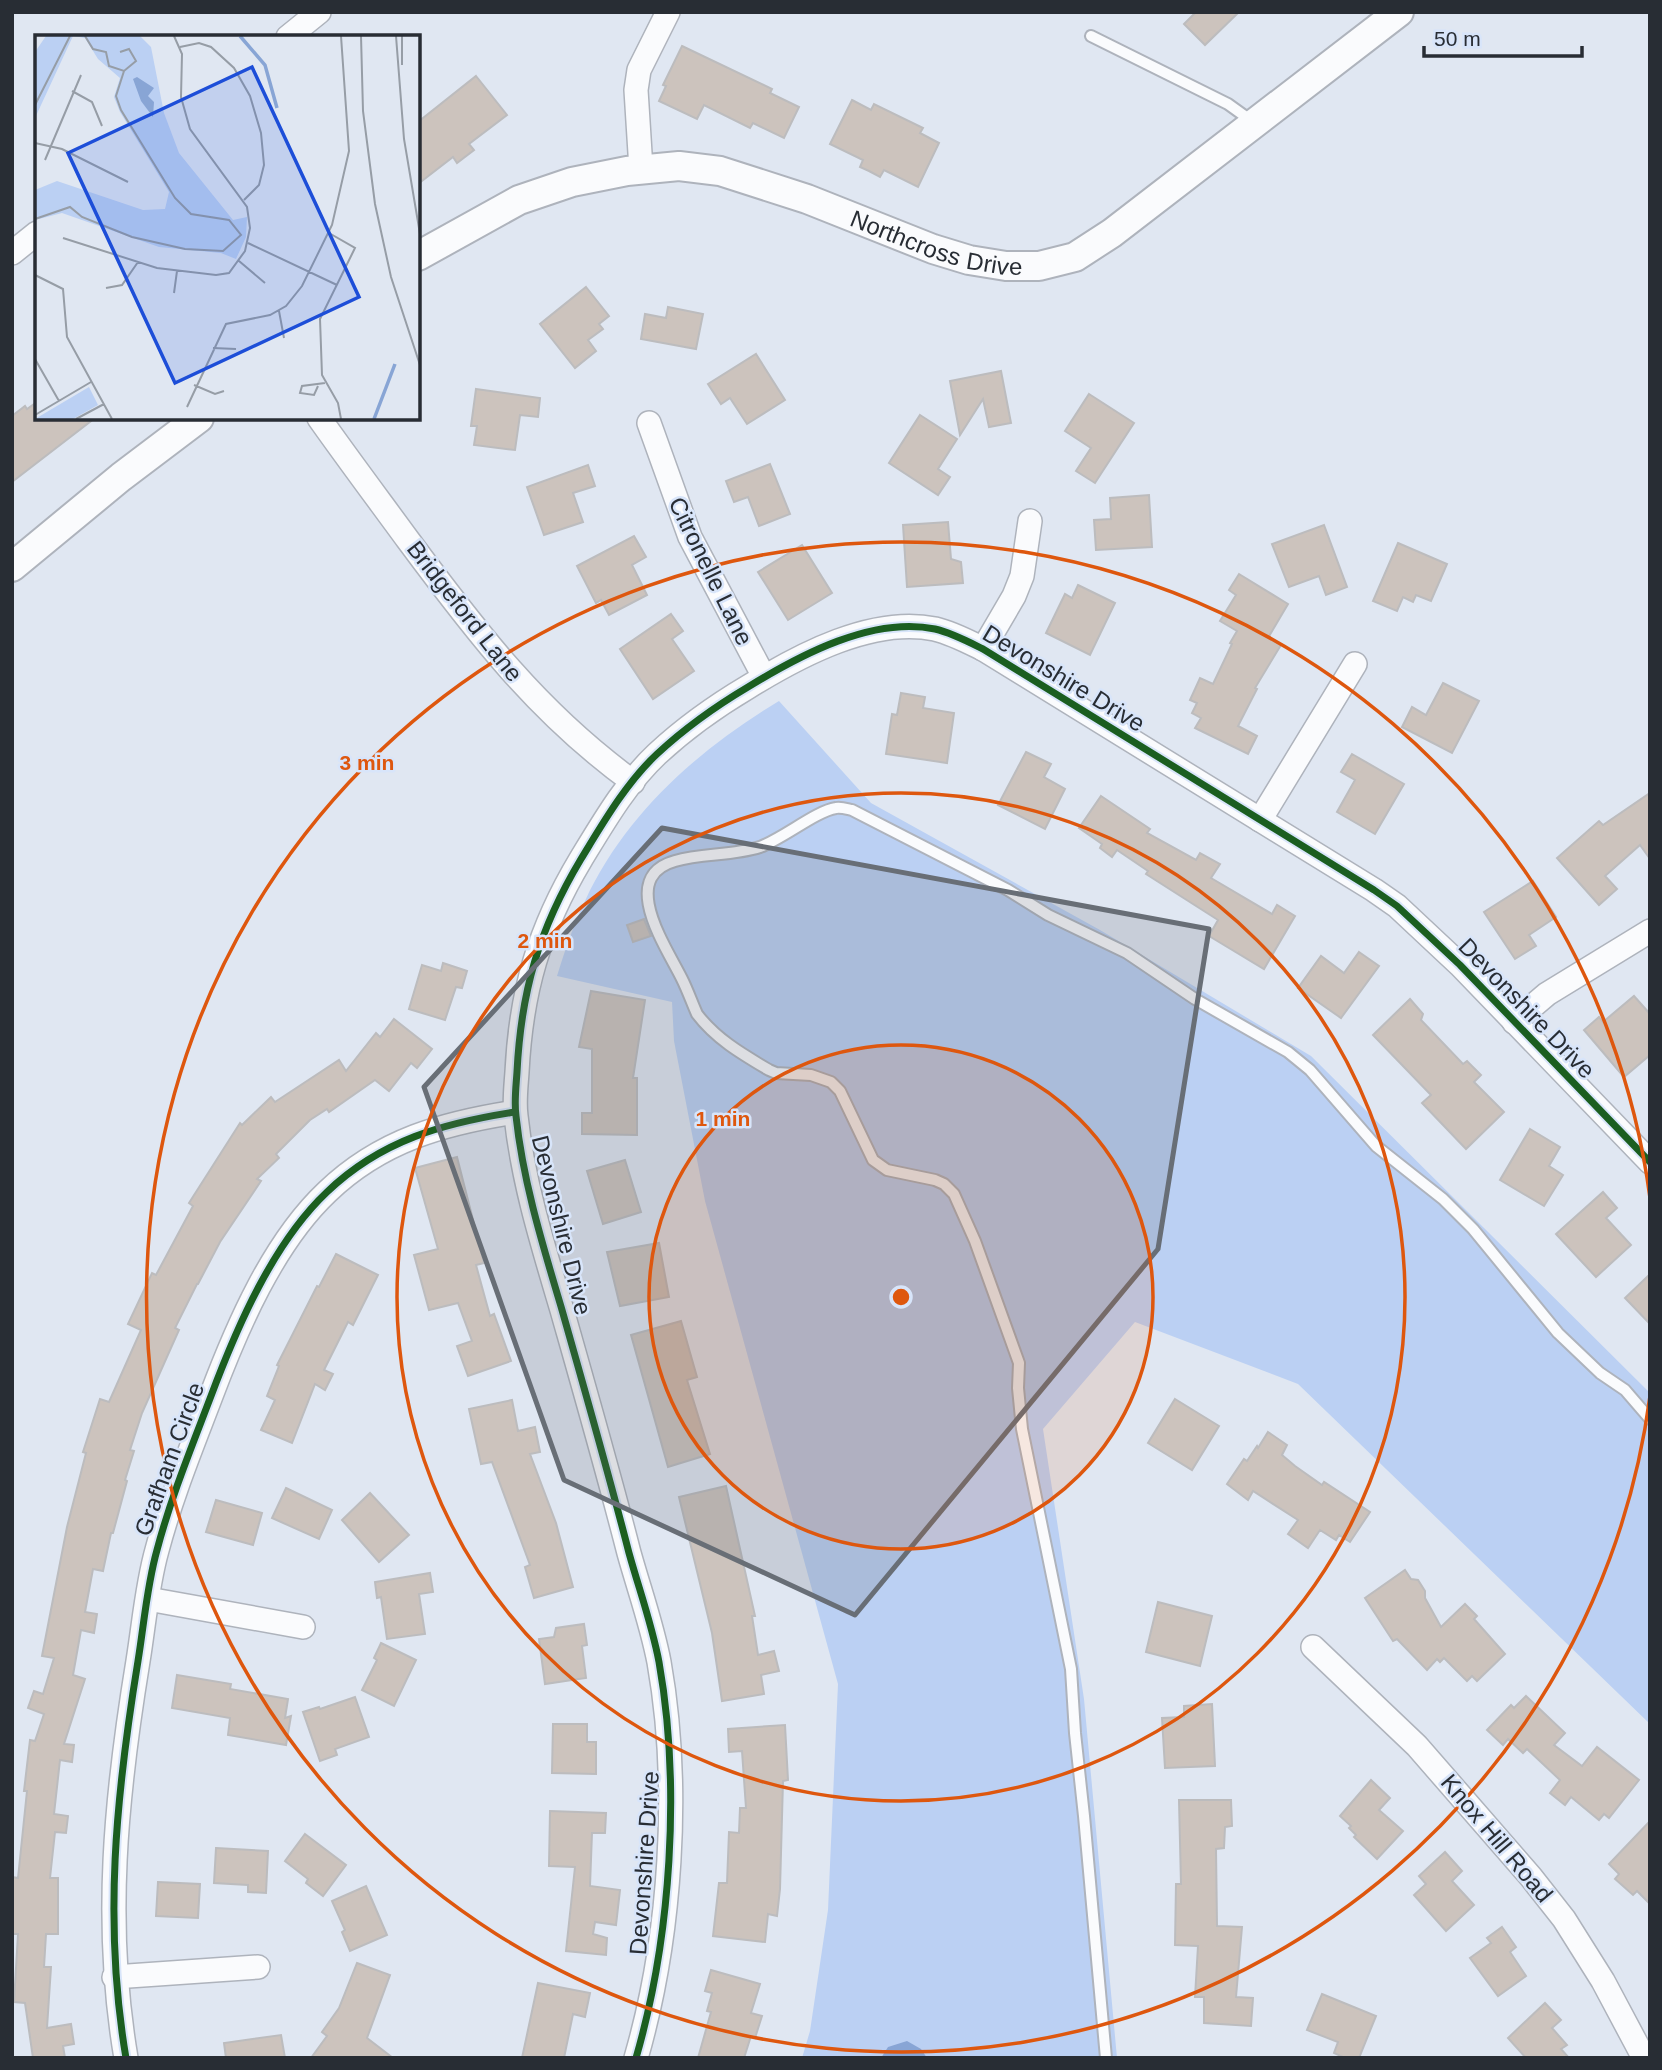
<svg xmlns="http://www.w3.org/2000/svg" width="1662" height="2070" font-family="Arial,sans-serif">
  <rect width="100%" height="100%" fill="#e0e7f2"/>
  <path fill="#bbd0f3" d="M 779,701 L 871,803 L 1100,930 L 1311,1056 L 1650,1393 L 1650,1724 L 1298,1384 L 1135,1322 L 1043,1429 L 1084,1699 L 1117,2058 L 802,2058 L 810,2031 L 828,1910 L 838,1684 L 705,1201 L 674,1041 L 672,1002 L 557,976 C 565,951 573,925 585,901 C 625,814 699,749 779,701 Z"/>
  <polygon fill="#88a5d5" points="907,2041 921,2049 927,2058 881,2058 888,2047"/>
  <g fill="#ccc3bd" stroke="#bcbcbe" stroke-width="2">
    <polygon points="1196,12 1239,12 1205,45 1184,24"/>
    <polygon points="682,46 772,89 770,93 799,107 784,138 753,123 750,128 704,105 697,119 659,101 666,86 663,85"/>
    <polygon points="476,76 507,115 469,144 474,150 457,163 453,157 418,184 418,122"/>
    <polygon points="852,100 871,110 874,104 923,128 920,133 939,143 918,187 884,170 880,177 869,171 860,167 863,160 830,144"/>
    <polygon points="586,287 609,316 599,324 603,329 588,340 596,351 575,368 540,324"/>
    <polygon points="668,307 703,314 696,349 641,339 645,314 666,318"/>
    <polygon points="756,354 785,400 747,424 730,398 721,404 708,384"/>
    <polygon points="1001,371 1011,423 989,427 983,399 960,435 950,381"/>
    <polygon points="476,389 540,398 538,417 520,415 515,450 474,445 477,426 471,426"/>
    <polygon points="1089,394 1134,423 1095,483 1076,471 1091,448 1065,431"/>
    <polygon points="37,402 37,418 95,418 12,482 12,416 25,406 27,409"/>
    <polygon points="920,415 957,439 938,469 950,477 938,495 889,463"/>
    <polygon points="770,464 790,514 759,526 748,497 734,502 726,481"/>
    <polygon points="588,465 595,486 573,493 583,522 544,535 527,487"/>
    <polygon points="1149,495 1152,547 1096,550 1094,520 1111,519 1110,498"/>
    <polygon points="948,522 951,559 961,562 963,583 907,587 903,525"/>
    <polygon points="1324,525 1347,587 1326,595 1319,576 1289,587 1272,544"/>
    <polygon points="634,536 646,557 632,565 647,595 609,615 601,600 596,603 577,566"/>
    <polygon points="1398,543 1447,564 1431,601 1416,595 1413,602 1403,597 1397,611 1373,601"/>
    <polygon points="802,545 832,593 788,620 758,572"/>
    <polygon points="1239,574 1288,604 1268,638 1281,645 1255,688 1257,689 1238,726 1257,736 1248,754 1195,728 1201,718 1192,713 1197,703 1190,700 1200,678 1213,684 1232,644 1230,643 1237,631 1220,621 1236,595 1229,590"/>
    <polygon points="1078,585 1115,603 1090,655 1046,633 1065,594 1072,598"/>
    <polygon points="671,614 683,631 672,639 694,671 653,699 620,649"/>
    <polygon points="1443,683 1479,701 1452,753 1402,727 1412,707 1426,715"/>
    <polygon points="901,693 925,697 923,708 954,713 947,763 886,754 892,714 897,715"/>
    <polygon points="1026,752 1051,764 1044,777 1065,789 1045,829 998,805"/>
    <polygon points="1352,754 1404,784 1375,834 1337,812 1355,780 1341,772"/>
    <polygon points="1650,793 1650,859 1640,845 1605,876 1617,889 1599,905 1557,858 1599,821 1603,825"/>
    <polygon points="1101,796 1150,829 1147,833 1196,860 1200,853 1220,864 1211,878 1272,914 1277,905 1295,916 1264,969 1209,936 1218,920 1146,874 1148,871 1117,850 1112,857 1100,848 1102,844 1079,828"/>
    <polygon points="1533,881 1556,917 1529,935 1536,946 1515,959 1484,912"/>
    <polygon points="644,919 651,936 633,942 627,925"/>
    <polygon points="1359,952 1379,966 1341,1018 1298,988 1321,956 1344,973"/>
    <polygon points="443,963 467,971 462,988 456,987 445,1020 409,1009 422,965 441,971"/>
    <polygon points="591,991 645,1000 633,1078 637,1078 637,1135 582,1134 582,1113 592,1113 592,1049 579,1047"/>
    <polygon points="1634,996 1650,1014 1650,1055 1624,1077 1584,1030 1599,1017 1603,1022"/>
    <polygon points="1410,999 1423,1014 1421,1020 1463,1064 1467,1061 1481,1075 1474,1082 1504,1112 1466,1149 1422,1103 1431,1095 1373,1035"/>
    <polygon points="394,1019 432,1049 417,1068 411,1063 389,1091 375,1080 329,1112 327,1109 310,1120 276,1154 279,1158 257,1179 261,1181 220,1242 198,1284 197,1284 175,1328 179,1330 142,1413 130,1450 134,1451 125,1480 127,1481 113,1533 111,1533 103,1571 93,1569 85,1612 97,1614 94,1633 81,1630 73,1675 85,1679 64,1744 74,1745 72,1762 60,1760 54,1814 68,1816 66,1833 55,1832 50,1878 58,1878 58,1934 46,1934 44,1967 51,1967 47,2028 71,2024 74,2044 63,2046 65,2058 33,2058 25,2003 14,2002 18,1934 12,1934 12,1877 18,1878 27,1791 24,1791 30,1740 35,1741 44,1714 28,1708 34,1691 43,1694 54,1658 42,1656 67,1527 86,1453 83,1452 100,1399 109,1402 141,1330 128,1324 152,1273 156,1275 193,1206 189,1203 240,1123 242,1125 271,1097 275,1102 339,1060 346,1071 376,1033 380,1037"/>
    <polygon points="1530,1129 1560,1147 1549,1166 1563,1175 1544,1206 1500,1180"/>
    <polygon points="457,1157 484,1263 476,1265 490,1316 494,1314 511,1361 468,1376 457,1346 472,1341 458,1303 429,1310 414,1255 438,1249 415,1168"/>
    <polygon points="625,1160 641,1212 603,1224 587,1171"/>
    <polygon points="1603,1192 1617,1208 1606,1218 1631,1245 1596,1277 1556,1234"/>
    <polygon points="659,1243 669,1297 620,1306 607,1252"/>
    <polygon points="336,1254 378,1275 353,1325 348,1322 324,1370 333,1374 325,1390 315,1384 292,1443 261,1430 275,1400 267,1396 279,1366 277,1365 317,1286 319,1287"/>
    <polygon points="1650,1274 1650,1324 1625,1298"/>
    <polygon points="681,1321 697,1377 687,1380 710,1454 668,1467 631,1335"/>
    <polygon points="1175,1399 1219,1426 1192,1470 1148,1443"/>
    <polygon points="512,1400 518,1431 535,1427 540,1452 530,1454 556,1523 573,1587 534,1598 525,1567 530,1565 492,1462 481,1464 469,1409"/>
    <polygon points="1268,1432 1287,1445 1282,1455 1295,1466 1322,1485 1324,1482 1370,1512 1350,1542 1339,1535 1336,1540 1320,1530 1308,1548 1288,1534 1298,1520 1253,1491 1248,1500 1227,1484 1244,1459 1247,1461 1257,1446 1258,1448"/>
    <polygon points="726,1486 755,1616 752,1616 758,1655 774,1651 779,1671 761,1675 764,1694 722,1701 712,1633 679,1497"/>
    <polygon points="286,1488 332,1510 319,1539 272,1518"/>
    <polygon points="370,1493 409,1535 379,1562 342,1520"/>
    <polygon points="216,1500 262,1513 253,1545 206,1532"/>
    <polygon points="1405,1570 1411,1579 1418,1580 1425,1591 1425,1598 1441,1627 1465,1604 1477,1616 1474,1619 1505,1654 1477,1681 1472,1676 1467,1681 1444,1658 1440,1662 1437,1659 1427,1670 1397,1639 1393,1641 1365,1598"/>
    <polygon points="430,1573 433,1592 419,1594 425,1634 387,1639 381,1597 377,1598 375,1582"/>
    <polygon points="1158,1602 1212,1616 1200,1666 1146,1652"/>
    <polygon points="584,1624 587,1645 582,1646 586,1678 545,1684 539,1639 554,1637 556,1628"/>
    <polygon points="381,1643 416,1660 394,1706 362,1690 377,1660 374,1658"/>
    <polygon points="177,1675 231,1684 230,1689 288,1699 285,1718 291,1716 286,1745 228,1735 230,1718 172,1708"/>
    <polygon points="1526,1696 1565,1733 1554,1745 1582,1766 1597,1747 1639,1780 1609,1818 1604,1814 1599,1820 1571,1797 1565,1805 1550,1793 1560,1780 1527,1749 1523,1753 1508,1739 1503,1745 1487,1730 1511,1705 1514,1708"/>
    <polygon points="355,1697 369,1737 335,1749 337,1755 320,1761 303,1712 319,1707 320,1709"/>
    <polygon points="1212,1704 1215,1766 1165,1768 1162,1718 1184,1717 1184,1706"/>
    <polygon points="553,1724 587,1724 587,1742 596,1742 596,1774 552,1773"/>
    <polygon points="785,1725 788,1780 783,1781 780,1889 777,1916 768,1914 765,1942 713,1936 719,1883 727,1883 729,1832 739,1833 740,1808 746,1808 742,1751 729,1752 728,1729"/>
    <polygon points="1371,1780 1390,1798 1379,1810 1403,1831 1377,1859 1354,1837 1356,1835 1349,1828 1351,1826 1340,1816"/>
    <polygon points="1179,1800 1231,1800 1232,1826 1225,1827 1224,1848 1216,1849 1217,1926 1242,1927 1236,1997 1253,1998 1251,2026 1204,2023 1204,1997 1195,1997 1198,1946 1175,1945 1176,1884 1181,1884"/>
    <polygon points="550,1811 606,1813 605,1833 592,1833 590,1886 620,1890 616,1925 595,1922 593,1934 607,1938 606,1955 566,1951 575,1867 549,1866"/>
    <polygon points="1650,1821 1650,1904 1637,1891 1633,1895 1615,1879 1619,1874 1609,1864"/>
    <polygon points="305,1834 346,1865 323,1896 306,1883 308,1879 285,1861"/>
    <polygon points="216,1848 268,1851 266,1893 248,1892 248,1885 214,1883"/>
    <polygon points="1445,1852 1462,1871 1452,1881 1474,1905 1446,1931 1414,1895 1426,1884 1419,1876"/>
    <polygon points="158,1882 200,1884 198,1918 156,1916"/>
    <polygon points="366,1886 387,1935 350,1951 342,1932 345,1930 332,1901"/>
    <polygon points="1502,1927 1516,1947 1510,1952 1526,1976 1498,1996 1470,1958 1491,1943 1487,1938"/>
    <polygon points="357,1963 390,1975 367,2038 393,2058 311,2058 327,2036 322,2032 339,2008"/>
    <polygon points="711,1970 760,1984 751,2013 762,2016 755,2038 751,2036 744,2058 698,2058 711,2012 707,2011 712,1993 705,1991"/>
    <polygon points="538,1983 590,1993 585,2017 573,2014 564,2058 522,2058"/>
    <polygon points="1322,1994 1376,2016 1359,2058 1345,2058 1334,2053 1338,2042 1307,2030"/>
    <polygon points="1545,2003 1561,2020 1552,2028 1567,2045 1561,2049 1569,2058 1526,2058 1508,2038"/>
    <polygon points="281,2035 285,2058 226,2058 224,2043"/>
  </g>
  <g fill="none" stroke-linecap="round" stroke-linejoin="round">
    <defs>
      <g id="service">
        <polyline points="1091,36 1228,104 1253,122"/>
        <path d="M 1106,2058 L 1084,1816 L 1075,1733 L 1071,1669 L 1022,1429 L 1018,1388 L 1019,1363 L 975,1241 L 954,1194 L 944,1184 L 935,1180 L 887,1170 L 873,1160 L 840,1091 L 831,1082 L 811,1075 L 776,1073 L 769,1070 C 742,1054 716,1039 697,1014 C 692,1003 688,991 682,979 C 667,948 617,877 675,861 C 702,853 732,856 760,847 C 784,838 816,811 836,808 C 841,807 847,809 852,810 L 1008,890 L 1048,915 L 1127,953 L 1195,999 L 1288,1052 L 1310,1070 L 1376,1146 L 1443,1199 L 1473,1229 L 1558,1333 L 1600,1373 L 1625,1390 L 1650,1419"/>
      </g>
      <g id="minor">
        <polyline points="288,37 319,12"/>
        <polyline points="641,169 636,90 639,70 668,12"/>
        <polyline points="12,253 37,233"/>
        <path d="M 319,418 C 348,459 378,499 408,540 C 477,633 538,713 633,782"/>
        <polyline points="649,423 690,537 764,677"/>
        <polyline points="983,649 1014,596 1022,576 1030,521"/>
        <polyline points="1260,820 1355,664"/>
        <polyline points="1514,1022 1547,994 1650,931"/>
        <polyline points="148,1599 303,1627"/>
        <polyline points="1313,1647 1417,1746 1531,1877 1564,1919 1603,1981 1644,2058"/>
        <polyline points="114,1977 258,1967"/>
        <path d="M 126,2058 C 103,1923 116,1795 138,1661 C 144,1624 147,1585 157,1550 C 171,1497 192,1446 211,1396 C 237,1327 273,1243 327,1192 C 381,1140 444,1123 515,1112"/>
        <path d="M 636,2058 C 671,1937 681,1786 659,1662 C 652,1625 639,1589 629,1553 C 608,1471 585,1391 562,1310 C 543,1246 523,1182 516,1116 C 514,1102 516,1087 517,1072 C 521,991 539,929 581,859 C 603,823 626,783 657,754 C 685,728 716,706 748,687 C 800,655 873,616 935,629 C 952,633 967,641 983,649 L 1374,890 L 1397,906 L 1460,965 L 1650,1162"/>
      </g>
      <g id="tertiary">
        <path id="s1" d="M 418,256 L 519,200 L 572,182 L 627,171 L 679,166 L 720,171 L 807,199 L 933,249 L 969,260 L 1006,266 L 1039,266 L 1075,257 L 1112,233 L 1399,12"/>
        <polyline points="12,567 121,477 199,418"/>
      </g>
    </defs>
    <use href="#service" stroke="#aeb3bc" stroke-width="14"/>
    <use href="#minor" stroke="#aeb3bc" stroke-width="26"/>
    <use href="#tertiary" stroke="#aeb3bc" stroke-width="32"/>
    <use href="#service" stroke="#fafbfd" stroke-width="10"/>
    <use href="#minor" stroke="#fafbfd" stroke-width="23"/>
    <use href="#tertiary" stroke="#fafbfd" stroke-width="28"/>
    <defs>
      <g id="cycleway">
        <path d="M 126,2058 C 103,1923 116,1795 138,1661 C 144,1624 147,1585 157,1550 C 171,1497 192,1446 211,1396 C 237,1327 273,1243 327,1192 C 381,1140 444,1123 515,1112"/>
        <path d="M 636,2058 C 671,1937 681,1786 659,1662 C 652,1625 639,1589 629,1553 C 608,1471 585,1391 562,1310 C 543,1246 523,1182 516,1116 C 514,1102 516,1087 517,1072 C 521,991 539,929 581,859 C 603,823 626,783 657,754 C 685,728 716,706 748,687 C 800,655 873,616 935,629 C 952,633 967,641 983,649 L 1374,890 L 1397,906 L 1460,965 L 1650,1162"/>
      </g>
    </defs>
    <use href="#cycleway" stroke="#d8e5fa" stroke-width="11"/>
    <use href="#cycleway" stroke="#1b5e20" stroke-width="7"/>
  </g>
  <path fill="#686e76" fill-opacity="0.2" stroke="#686e76" stroke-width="5" stroke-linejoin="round" d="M 662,828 L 1209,929 L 1158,1249 L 855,1615 L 564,1480 L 424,1087 Z"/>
  <circle cx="901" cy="1297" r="252" fill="#de570e" fill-opacity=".12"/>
  <g fill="none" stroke="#de570e" stroke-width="3.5">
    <circle cx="901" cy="1297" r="252"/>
    <circle cx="901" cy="1297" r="504"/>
    <path d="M1650 1396A755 755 0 1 1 1650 1198"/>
  </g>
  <g text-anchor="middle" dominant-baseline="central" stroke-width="5" stroke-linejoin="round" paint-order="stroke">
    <g font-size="24" fill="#282d34" stroke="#d8e5fa">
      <text stroke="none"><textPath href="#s1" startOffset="550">Northcross Drive</textPath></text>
      <text transform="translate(711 571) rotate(64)">Citronelle Lane</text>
      <text transform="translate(465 611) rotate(52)">Bridgeford Lane</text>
      <text transform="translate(1064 678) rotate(31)">Devonshire Drive</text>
      <text transform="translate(1527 1008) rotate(46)">Devonshire Drive</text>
      <text transform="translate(562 1225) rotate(76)">Devonshire Drive</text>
      <text transform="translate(169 1459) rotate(-70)">Grafham Circle</text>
      <text transform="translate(1497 1838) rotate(50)">Knox Hill Road</text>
      <text transform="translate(644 1863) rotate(-86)">Devonshire Drive</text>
    </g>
  </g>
  <g transform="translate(35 35)">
    <rect width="385" height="385" fill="#e0e7f2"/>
    <path d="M 11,1 L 38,1 L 0,83 L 0,17 ZM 39,1 L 105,1 L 116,12 L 129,78 L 144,118 L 198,185 L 212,182 L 211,202 L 201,224 L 186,218 L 124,212 L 27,178 L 0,185 L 0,155 L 22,146 L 108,175 L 130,174 L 134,157 L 85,77 L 79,62 L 85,43 L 63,24 L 50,3 ZM 54,352 L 63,370 L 38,384 L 0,384 Z" fill="#bbd0f3"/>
    <path d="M 102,42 L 119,53 L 113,61 L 119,67 L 118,82 L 106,66 L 98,44 Z" fill="#88a5d5"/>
    <path fill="none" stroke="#88a5d5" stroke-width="3.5" d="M 205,1 L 230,30 L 242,73M 339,384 L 360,329"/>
    <path fill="none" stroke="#969da6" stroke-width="2" d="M 50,1 L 58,14 L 71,17 L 74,31 L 89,36 L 101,26 L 94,14 L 85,17M 326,1 L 328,76 L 340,169 L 356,242 L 385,330M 361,1 L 369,104 L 385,199M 145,12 L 164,8 L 176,12 L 199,33 L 215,61 L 226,98 L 229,130 L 224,150 L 209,165M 367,30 L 367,1M 37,56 L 57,67 L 67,91M 0,70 L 35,1M 0,108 L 27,114 L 93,147M 10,125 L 46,40M 0,184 L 35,172 L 47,182 L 97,202 L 150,214 L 188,216 L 206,200 L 194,185 L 156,179 L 140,163 L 86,75 L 81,61 L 89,36M 294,198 L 320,213 L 285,284 L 287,340 L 303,368 L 306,384M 28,203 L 122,233 L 181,240 L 194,238 L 210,216 L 215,193 L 212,172 L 155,94 L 146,62 L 147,19 L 139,1M 213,208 L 302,250M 204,226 L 230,248M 0,240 L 28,254 L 32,302 L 77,384M 71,253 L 87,250 L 103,227M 139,258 L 142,236M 244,276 L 249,303M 178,313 L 201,314M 0,324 L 24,366M 159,350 L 180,359 L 189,356M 283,351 L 279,360 L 265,358 L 267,351 L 290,348M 152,372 L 191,289 L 235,280 L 251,271 L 267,251 L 297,190 L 314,116 L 306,1M 0,380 L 56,347M 41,384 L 69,369"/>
    <path fill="#1d4ed8" fill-opacity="0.15" stroke="#1d4ed8" stroke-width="3.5" d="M 217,32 L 324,262 L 140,348 L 33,118 Z"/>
    <rect width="385" height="385" fill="none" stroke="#282d34" stroke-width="3.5"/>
  </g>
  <circle cx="901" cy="1297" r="10" fill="#de570e" stroke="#d8e5fa" stroke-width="3.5"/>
  <g font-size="21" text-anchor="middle" font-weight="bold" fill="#de570e" stroke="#d8e5fa" stroke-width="5" stroke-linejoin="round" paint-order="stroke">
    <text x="367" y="770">3 min</text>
    <text x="545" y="948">2 min</text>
    <text x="723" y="1126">1 min</text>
  </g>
  <rect width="1662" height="2070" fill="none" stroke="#282d34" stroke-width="28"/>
  <path d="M1424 46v10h158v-10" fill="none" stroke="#282d34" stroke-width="3.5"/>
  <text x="1434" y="46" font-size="21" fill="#282d34" stroke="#d8e5fa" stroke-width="5" paint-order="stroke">50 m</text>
</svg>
